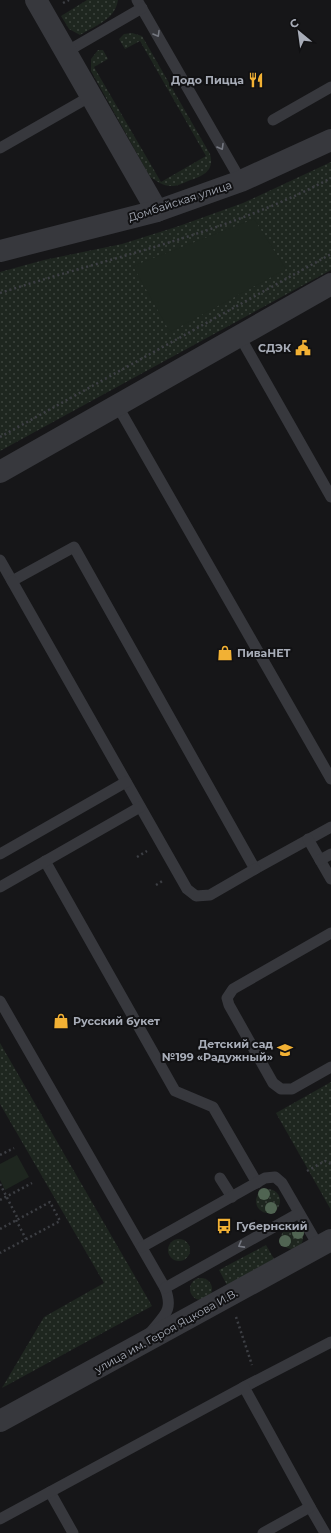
<svg xmlns="http://www.w3.org/2000/svg" width="331" height="1533" font-family="Montserrat,sans-serif">
  <defs>
    <pattern id="green-dots" width="8" height="8" patternUnits="userSpaceOnUse"><rect width="8" height="8" fill="#1e261f"/><path d="M2 2h.1M6 6h.1" fill="none" stroke="#3c433d" stroke-width="1.8" stroke-linecap="round"/></pattern>
  </defs>
  <rect width="100%" height="100%" fill="#161618"/>
  <g fill="url(#green-dots)">
    <path d="M 87,0 L 118,0 C 115,20 96,25 80,35 L 69,29 L 61,16 Z"/>
    <path d="M 132,33 L 142,36 L 210,154 C 215,172 202,176 188,181 C 183,183 178,186 173,186 C 164,187 157,181 150,177 L 91,71 L 91,59 L 98,50 L 103,50 L 108,59 L 94,67 L 161,182 L 206,156 L 140,41 L 125,49 L 119,39 L 124,34 Z"/>
    <polygon points="331,162 331,270 0,451 0,272 44,260 122,244 179,226 243,203"/>
    <polygon points="0,1043 152,1306 2,1388 44,1317 104,1283 0,1104"/>
    <polygon points="331,1082 331,1210 276,1113"/>
    <circle cx="268" cy="1201" r="12"/>
    <circle cx="292" cy="1238" r="11"/>
    <circle cx="179" cy="1250" r="11"/>
    <polygon points="266,1245 274,1259 227,1285 219,1270"/>
    <circle cx="201" cy="1289" r="11"/>
  </g>
  <g fill="#1e261f">
    <polygon points="254,219 286,269 170,332 133,266"/>
    <polygon points="17,1155 29,1177 5,1190 0,1180 0,1164"/>
  </g>
  <g fill="none" stroke-linecap="round" stroke-linejoin="round">
    <g stroke="#3d3f44" stroke-width="2.5" stroke-dasharray="2 3" stroke-linecap="butt">
      <polyline points="63,3 69,0"/>
      <path d="M 0,293 C 111,257 228,233 331,178"/>
      <polyline points="0,437 331,254"/>
      <polyline points="137,857 147,851"/>
      <polyline points="156,885 164,880"/>
      <polyline points="0,1155 14,1148"/>
      <polyline points="307,1171 325,1161 331,1164"/>
      <polyline points="0,1184 18,1219"/>
      <polyline points="0,1200 32,1183"/>
      <polyline points="16,1220 26,1239"/>
      <polyline points="0,1229 50,1202 60,1221 0,1253"/>
      <polyline points="236,1317 252,1365"/>
    </g>
    <g stroke="#37383d" stroke-width="11">
      <polyline points="137,0 241,181"/>
      <polyline points="66,52 142,8"/>
      <polyline points="273,120 331,87"/>
      <polyline points="0,148 91,96"/>
      <polyline points="239,335 331,497"/>
      <polyline points="117,405 331,779"/>
      <polyline points="0,560 12,581 74,547 255,869 331,827"/>
      <polyline points="12,581 187,889 196,896 210,895 255,869"/>
      <polyline points="308,839 331,879"/>
      <polyline points="0,854 126,782"/>
      <polyline points="320,860 331,854"/>
      <polyline points="45,861 175,1091 213,1107 257,1183"/>
      <polyline points="0,887 140,807"/>
      <polyline points="331,933 233,989 227,998 229,1005 273,1083 281,1089 292,1089 331,1067"/>
      <path d="M 0,1001 L 165,1288 C 174,1311 164,1315 150,1333"/>
      <polyline points="220,1178 232,1197"/>
      <polyline points="142,1247 265,1178 275,1177 282,1183 319,1247"/>
      <polyline points="165,1288 299,1213"/>
      <polyline points="244,1387 331,1342"/>
      <polyline points="50,1492 73,1533"/>
      <polyline points="310,1507 325,1533"/>
      <polyline points="0,1519 244,1387 310,1507 263,1533"/>
    </g>
    <g stroke="#37383d" stroke-width="22">
      <polyline points="36,0 157,211"/>
      <polyline points="0,251 157,211 241,181 331,140"/>
      <polyline points="0,472 331,284"/>
      <polyline points="0,1421 331,1240"/>
    </g>
  </g>
  <g fill="#506452">
    <circle cx="264" cy="1194" r="6"/>
    <circle cx="271" cy="1208" r="6"/>
    <circle cx="298" cy="1233" r="6"/>
    <circle cx="285" cy="1241" r="6"/>
  </g>
  <defs><path id="oneway-chevron" d="M-2-3.5L2.5 0L-2 3.5" fill="none" stroke-width="1.6" stroke-linecap="round" stroke-linejoin="round"/></defs>
  <g stroke="#757881">
    <use href="#oneway-chevron" transform="translate(157 34) rotate(60)"/>
    <use href="#oneway-chevron" transform="translate(221 147) rotate(60)"/>
    <use href="#oneway-chevron" transform="translate(241 1245) rotate(151)"/>
  </g>
  <defs>
    <symbol id="restaurant-bare" viewBox="-9 -9 18 18"><path d="M-5-6h1v4h1v-4h1v4h1v-4h1v5L-1.5 .5V6h-2V.5L-5-1ZM5-6V6H3V1.5H1.5Q1.5-4 5-6Z" fill="#f2b134" stroke="#111113" stroke-width="2.5" paint-order="stroke"/></symbol>
    <symbol id="civic-bare" viewBox="-9 -9 18 18"><path d="M-.6-6.5H3V-4.5H.6V-3L4-1V1h2V6H-6V1h2V-1L-.6-3ZM-1.2 2.5V6h2.4V2.5Z" fill="#f2b134" stroke="#111113" stroke-width="2.5" paint-order="stroke"/></symbol>
    <symbol id="shop-bare" viewBox="-9 -9 18 18"><path d="M-5-2.5h2.3a2.7 3.5 0 0 1 5.4 0H5L5.5 6h-11ZM-1.5-2.5h3a1.5 2.3 0 0 0-3 0Z" fill="#f2b134" stroke="#111113" stroke-width="2.5" paint-order="stroke"/></symbol>
    <symbol id="school-bare" viewBox="-9 -9 18 18"><path d="M0-5L7-2L0 1L-7-2ZM-4 1L0 2.5L4 1V4Q0 6-4 4Z" fill="#f2b134" stroke="#111113" stroke-width="2.5" paint-order="stroke"/></symbol>
    <symbol id="bus-bare" viewBox="-9 -9 18 18"><path d="M-5-6H5V4H4V6H2V4H-2V6H-4V4H-5ZM-3.5-4V0h7V-4ZM-3.5 1.2v1.5H-2V1.2ZM2 1.2v1.5H3.5V1.2Z" fill="#f2b134" stroke="#111113" stroke-width="2.5" paint-order="stroke"/></symbol>
  </defs>
  <g fill-rule="evenodd">
    <use href="#restaurant-bare" x="245" y="69" width="22" height="22"/>
    <use href="#civic-bare" x="292" y="337" width="22" height="22"/>
    <use href="#shop-bare" x="214" y="642" width="22" height="22"/>
    <use href="#shop-bare" x="50" y="1010" width="22" height="22"/>
    <use href="#school-bare" x="274" y="1039" width="22" height="22"/>
    <use href="#bus-bare" x="213" y="1215" width="22" height="22"/>
  </g>
  <g text-anchor="middle" dominant-baseline="central" stroke-width="4" stroke-linejoin="round" paint-order="stroke">
    <g font-size="11" font-weight="bold" fill="#a8adb8" stroke="#111113" text-anchor="end">
      <text x="244" y="80">Додо Пицца</text>
      <text x="291" y="348">СДЭК</text>
      <text x="237" y="653" text-anchor="start">ПиваНЕТ</text>
      <text x="73" y="1021" text-anchor="start">Русский букет</text>
      <text x="273" y="1044">Детский сад<tspan x="273" dy="13">№199 «Радужный»</tspan></text>
      <text x="236" y="1226" text-anchor="start">Губернский</text>
    </g>
    <g font-size="11" fill="#a8adb8" stroke="#111113">
      <text transform="translate(180 201) rotate(-18)">Домбайская улица</text>
      <text transform="translate(166 1331) rotate(-29)">улица им. Героя Яцкова И.В.</text>
    </g>
  </g>
  <g transform="translate(299 32) rotate(331)" stroke="#111113" stroke-width="3" paint-order="stroke">
  <path d="M0-3L7 15L0 10L-7 15Z" fill="#a8adb8"/>
  <text y="-6" font-size="11" font-weight="bold" text-anchor="middle" fill="#a8adb8">С</text>
  </g>
</svg>
